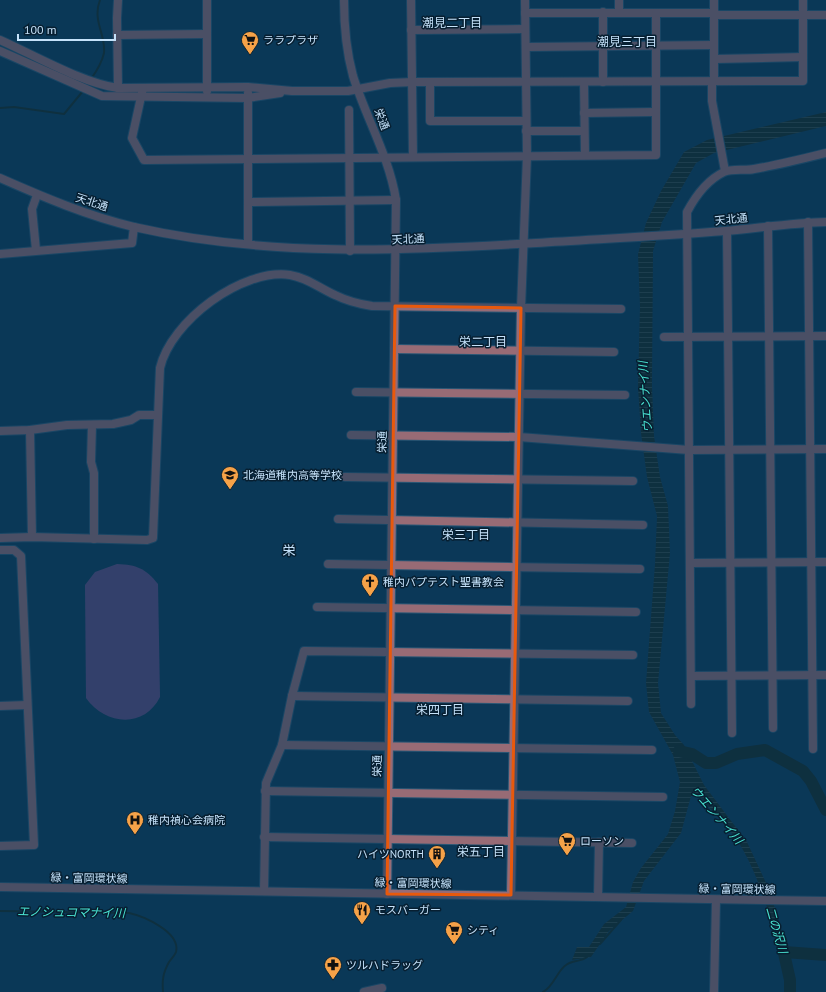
<svg xmlns="http://www.w3.org/2000/svg" width="826" height="992" font-family="'PT Sans','Noto Sans JP',sans-serif">
  <defs>
    <pattern id="water-rules" width="6" height="5" patternUnits="userSpaceOnUse"><rect width="6" height="5" fill="#132623"/><path d="M0 2.5h6" fill="none" stroke="#344544"/></pattern>
  </defs>
  <rect width="100%" height="100%" fill="#0b3858"/>
  <path fill="#654b83" d="M 117,564 C 137,565 145,568 158,584 L 160,697 C 144,729 105,725 86,698 L 85,585 L 95,572 Z"/>
  <path fill="url(#water-rules)" d="M 826,112 L 826,126 L 714,153 L 696,163 L 662,222 L 653,251 L 652,386 L 654,436 L 660,477 L 668,506 L 670,553 L 658,683 L 661,713 L 675,735 L 684,745 L 704,785 L 747,842 L 767,885 L 777,914 L 789,956 L 780,955 C 771,918 761,882 742,848 C 731,830 714,814 701,798 L 695,794 L 691,796 L 681,833 L 644,881 L 633,911 L 609,931 L 591,957 L 572,960 L 577,947 L 589,947 L 604,924 L 626,907 L 633,882 L 641,868 L 668,834 L 675,811 L 680,782 L 673,755 L 649,712 L 646,683 L 655,564 L 657,516 L 647,477 L 641,433 L 638,387 L 640,306 L 638,254 L 646,223 L 661,191 L 684,152 L 707,140 Z"/>
  <g fill="none" stroke-linecap="round" stroke-linejoin="round">
    <g stroke="#132623" stroke-width="2">
      <path d="M 91,79 C 96,72 102,62 104,53 C 106,34 92,21 100,0"/>
      <polyline points="0,108 14,107 64,114 83,91"/>
      <path d="M 0,911 L 129,913 C 143,916 181,932 176,952 C 175,955 171,959 169,962 C 163,973 162,980 163,992"/>
      <polyline points="600,944 621,920"/>
      <path d="M 543,992 C 554,986 557,971 566,965 C 572,960 581,962 587,957"/>
    </g>
    <g stroke="#132623" stroke-width="12">
      <polyline points="679,751 692,754 706,763 716,763 737,754 765,750 803,771 811,781 826,810"/>
      <polyline points="781,940 790,980 790,992"/>
      <polyline points="784,952 826,955"/>
    </g>
    <defs>
      <g id="minor">
        <polyline points="207,0 207,91"/>
        <path d="M 344,0 C 344,26 346,50 353,76 C 366,118 389,156 396,200 L 387,894"/>
        <polyline points="411,0 413,157"/>
        <polyline points="603,12 603,82"/>
        <polyline points="619,12 619,0"/>
        <polyline points="525,13 715,13"/>
        <polyline points="715,15 826,15"/>
        <polyline points="411,30 525,29"/>
        <polyline points="117,35 207,34"/>
        <path d="M 0,40 C 34,55 82,83 118,88 L 248,87 L 292,91 L 348,91 L 390,83 L 413,82 L 803,81 L 803,0"/>
        <polyline points="526,47 714,45"/>
        <polyline points="0,51 102,96 248,98 280,93"/>
        <polyline points="714,59 803,57"/>
        <polyline points="714,81 714,0"/>
        <polyline points="430,82 430,121 526,121"/>
        <polyline points="584,82 585,155"/>
        <polyline points="712,82 712,101 725,171"/>
        <polyline points="118,88 117,18 118,0"/>
        <polyline points="143,88 132,138 144,160 656,155 656,13"/>
        <polyline points="248,93 248,244"/>
        <polyline points="349,110 350,251"/>
        <polyline points="584,113 656,112"/>
        <polyline points="526,131 584,131"/>
        <path d="M 0,178 C 43,197 88,216 134,227 C 266,257 402,251 536,243 C 599,239 663,236 725,231 C 759,228 792,223 826,222"/>
        <polyline points="248,202 396,200"/>
        <polyline points="808,222 813,749"/>
        <polyline points="768,226 773,728"/>
        <polyline points="727,231 732,733"/>
        <polyline points="36,250 32,209 37,195"/>
        <polyline points="0,254 132,243 134,227"/>
        <polyline points="664,337 826,336"/>
        <polyline points="394,349 614,352"/>
        <polyline points="356,392 625,395"/>
        <polyline points="92,425 91,462 94,473 94,539"/>
        <polyline points="30,430 32,537"/>
        <polyline points="0,431 30,430 67,425 113,424 131,420 139,415 158,415"/>
        <polyline points="351,435 519,437 689,450 826,449"/>
        <polyline points="345,477 633,481"/>
        <polyline points="338,519 643,525"/>
        <path d="M 0,538 L 32,537 L 147,540 L 153,538 L 160,368 C 171,321 242,268 290,275 C 308,278 319,288 335,295 C 347,301 359,304 372,306 L 621,309"/>
        <polyline points="0,550 14,550 21,556 34,845 0,846"/>
        <polyline points="690,563 826,562"/>
        <polyline points="328,564 640,569"/>
        <polyline points="317,607 636,612"/>
        <polyline points="691,676 826,675"/>
        <polyline points="292,696 628,701"/>
        <path d="M 691,704 L 687,212 C 695,197 707,180 724,172 C 732,168 745,171 754,169 C 778,165 802,159 826,153"/>
        <polyline points="0,706 27,705"/>
        <polyline points="282,745 652,750"/>
        <polyline points="265,791 663,797"/>
        <polyline points="264,837 632,843"/>
        <polyline points="0,887 826,901"/>
        <polyline points="264,891 266,783 282,745 292,696 304,651 633,655"/>
        <polyline points="511,895 521,308 527,156 525,0"/>
        <polyline points="598,897 599,842"/>
        <polyline points="364,992 382,988"/>
        <polyline points="714,992 716,900"/>
      </g>
    </defs>
    <use href="#minor" stroke="#2c5775" stroke-width="10"/>
    <use href="#minor" stroke="#986b75" stroke-width="8"/>
  </g>
  <path d="M0 0H826V992H0ZM 395,306 L 521,308 L 511,895 L 387,894 Z" fill="#0b3858" fill-opacity=".55" fill-rule="evenodd"/>
  <path fill="none" stroke="#e8590c" stroke-width="3" stroke-linejoin="round" d="M 395,306 L 521,308 L 511,895 L 387,894 Z"/>
  <defs>
    <symbol id="supermarket-pin" viewBox="-11 -11 22 30"><path d="M0 17L-7.5 6A9.5 9.5 0 1 1 7.5 6Z" fill="#f6a248" stroke="#071f31"/><path d="M-6-5.5h2.5l.6 2H6L4.5 2H-2.5L-4.4-4H-6ZM-1.5 3.2a1.3 1.3 0 1 0 .1 0ZM3 3.2a1.3 1.3 0 1 0 .1 0Z" fill="#111"/></symbol>
    <symbol id="school-pin" viewBox="-11 -11 22 30"><path d="M0 17L-7.5 6A9.5 9.5 0 1 1 7.5 6Z" fill="#f6a248" stroke="#071f31"/><path d="M0-5L7-2L0 1L-7-2ZM-4 1L0 2.5L4 1V4Q0 6-4 4Z" fill="#111"/></symbol>
    <symbol id="church-pin" viewBox="-11 -11 22 30"><path d="M0 17L-7.5 6A9.5 9.5 0 1 1 7.5 6Z" fill="#f6a248" stroke="#071f31"/><path d="M-1.2-6h2.4v3.5h3.3v2.4h-3.3V6h-2.4V-.1h-3.3v-2.4h3.3Z" fill="#111"/></symbol>
    <symbol id="hospital-pin" viewBox="-11 -11 22 30"><path d="M0 17L-7.5 6A9.5 9.5 0 1 1 7.5 6Z" fill="#f6a248" stroke="#071f31"/><path d="M-5-5h3v3.5h4V-5h3V5h-3V1.5h-4V5h-3Z" fill="#111"/></symbol>
    <symbol id="building-pin" viewBox="-11 -11 22 30"><path d="M0 17L-7.5 6A9.5 9.5 0 1 1 7.5 6Z" fill="#f6a248" stroke="#071f31"/><path d="M-4-6H4V6H1V3H-1V6H-4ZM-2.5-4.3h1.7v1.8h-1.7ZM.8-4.3h1.7v1.8H.8ZM-2.5-1h1.7V.8h-1.7ZM.8-1h1.7V.8H.8Z" fill="#111"/></symbol>
    <symbol id="restaurant-pin" viewBox="-11 -11 22 30"><path d="M0 17L-7.5 6A9.5 9.5 0 1 1 7.5 6Z" fill="#f6a248" stroke="#071f31"/><path d="M-5-6h1v4h1v-4h1v4h1v-4h1v5L-1.5 .5V6h-2V.5L-5-1ZM5-6V6H3V1.5H1.5Q1.5-4 5-6Z" fill="#111"/></symbol>
    <symbol id="pharmacy-pin" viewBox="-11 -11 22 30"><path d="M0 17L-7.5 6A9.5 9.5 0 1 1 7.5 6Z" fill="#f6a248" stroke="#071f31"/><path d="M-2-6h4v4h4v4h-4v4h-4v-4h-4v-4h4Z" fill="#111"/></symbol>
  </defs>
  <g fill-rule="evenodd">
    <use href="#supermarket-pin" x="240" y="30" width="20" height="27"/>
    <use href="#school-pin" x="220" y="465" width="20" height="27"/>
    <use href="#church-pin" x="360" y="572" width="20" height="27"/>
    <use href="#hospital-pin" x="125" y="810" width="20" height="27"/>
    <use href="#supermarket-pin" x="557" y="831" width="20" height="27"/>
    <use href="#building-pin" x="427" y="844" width="20" height="27"/>
    <use href="#restaurant-pin" x="352" y="900" width="20" height="27"/>
    <use href="#supermarket-pin" x="444" y="920" width="20" height="27"/>
    <use href="#pharmacy-pin" x="323" y="955" width="20" height="27"/>
  </g>
  <g text-anchor="middle" dominant-baseline="central" stroke-width="3" stroke-linejoin="round" paint-order="stroke">
    <g font-size="11" fill="#c5e2fa" stroke="#071f31" text-anchor="start">
      <text x="263" y="40">ララプラザ</text>
      <text x="243" y="475">北海道稚内高等学校</text>
      <text x="383" y="582">稚内バプテスト聖書教会</text>
      <text x="148" y="820">稚内禎心会病院</text>
      <text x="580" y="841">ローソン</text>
      <text x="424" y="854" text-anchor="end">ハイツNORTH</text>
      <text x="375" y="910">モスバーガー</text>
      <text x="467" y="930">シティ</text>
      <text x="346" y="965">ツルハドラッグ</text>
    </g>
    <g font-size="11" fill="#c5e2fa" stroke="#071f31">
      <text transform="translate(382 119) rotate(69)">栄通</text>
      <text transform="translate(92 202) rotate(18)">天北通</text>
      <text transform="translate(731 219) rotate(-6)">天北通</text>
      <text transform="translate(408 239) rotate(-3)">天北通</text>
      <text transform="translate(382 442) rotate(-89)">栄通</text>
      <text transform="translate(377 766) rotate(-89)">栄通</text>
      <text transform="translate(89 878) rotate(1)">緑・富岡環状線</text>
      <text transform="translate(413 883) rotate(1)">緑・富岡環状線</text>
      <text transform="translate(737 889) rotate(1)">緑・富岡環状線</text>
    </g>
    <g font-size="12" fill="#c5e2fa" stroke="#071f31">
      <text x="452" y="22">潮見二丁目</text>
      <text x="627" y="41">潮見三丁目</text>
      <text x="483" y="341">栄二丁目</text>
      <text x="466" y="534">栄三丁目</text>
      <text x="440" y="709">栄四丁目</text>
      <text x="481" y="851">栄五丁目</text>
    </g>
    <g font-size="12" font-style="italic" fill="#49e2d1" stroke="#071f31">
      <text transform="translate(645 397) rotate(-94)">ウエンナイ川</text>
      <text transform="translate(717 815) rotate(49)">ウエンナイ川</text>
      <text transform="translate(71 912) rotate(1)">エノシュコマナイ川</text>
      <text transform="translate(777 930) rotate(74)">二の沢川</text>
    </g>
    <g font-size="13" fill="#c5e2fa" stroke="#071f31">
      <text x="289" y="550">栄</text>
    </g>
  </g>
  <path d="M18 34v6h97v-6" fill="none" stroke="#c5e2fa" stroke-width="2"/>
  <text x="24" y="34" font-size="12" fill="#c5e2fa" stroke="#071f31" stroke-width="3" paint-order="stroke">100 m</text>
</svg>
